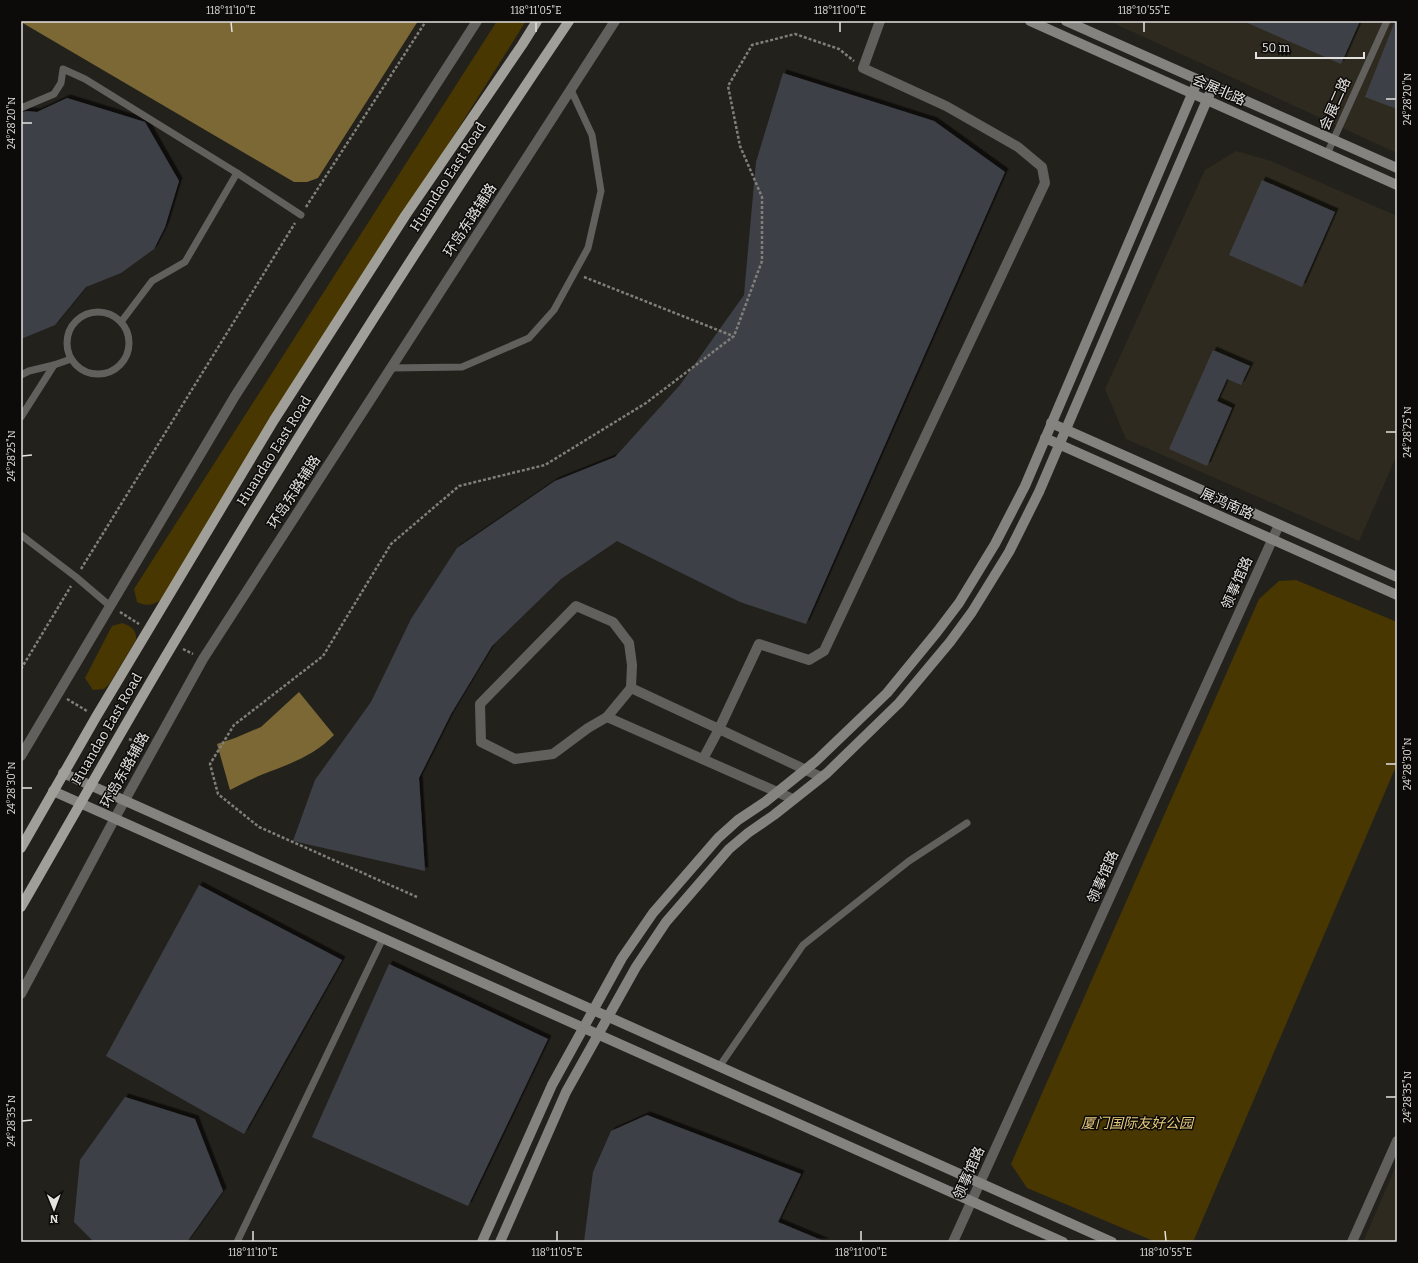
<svg xmlns="http://www.w3.org/2000/svg" width="1418" height="1263" font-family="Bitter,'Noto Sans SC',serif">
  <defs>
    <filter id="shadow"><feDropShadow dx="3.5" dy="-3.5" stdDeviation="0" flood-color="#0009"/></filter>
  </defs>
  <rect width="100%" height="100%" fill="#23211c"/>
  <g fill="#2e2a1f">
    <polygon points="1109,21 1397,21 1397,153"/>
    <polygon points="1236,151 1271,161 1397,216 1397,455 1359,541 1126,439 1105,389 1205,170"/>
    <polygon points="1397,1164 1397,1242 1363,1242"/>
  </g>
  <g fill="#483700">
    <path d="M 497,21 L 526,21 L 162,599 C 154,605 147,607 137,602 L 134,589 Z"/>
    <polygon points="1296,580 1397,622 1397,764 1193,1242 1156,1242 1027,1188 1011,1164 1259,599 1279,581"/>
    <path d="M 122,623 C 131,626 137,630 136,640 L 110,683 L 104,689 L 93,690 L 85,678 L 112,626 Z"/>
  </g>
  <g fill="#7b6834">
    <polygon points="21,21 418,21 318,178 307,182 294,182 21,22"/>
    <path d="M 299,692 L 334,735 C 314,756 287,765 261,775 C 250,780 240,785 230,790 L 217,744 L 235,738 L 261,727 Z"/>
  </g>
  <g fill="#3e4146" filter="url(#shadow)">
    <polygon points="1243,21 1360,21 1341,64"/>
    <polygon points="1395,21 1397,21 1397,109 1365,97"/>
    <polygon points="783,73 934,121 1005,172 806,624 740,602 617,541 561,579 492,646 451,714 419,778 425,871 293,841 315,780 371,702 411,619 457,548 555,481 615,457 680,385 744,295 756,162"/>
    <polygon points="67,98 145,122 179,181 165,227 154,249 121,273 86,287 55,325 21,339 21,113 26,111 37,112"/>
    <polygon points="1262,180 1335,212 1302,287 1229,255"/>
    <polygon points="1213,350 1250,366 1241,385 1227,379 1217,401 1232,408 1207,466 1169,449"/>
    <polygon points="199,885 342,960 244,1134 106,1056"/>
    <polygon points="389,964 548,1039 468,1206 312,1137"/>
    <polygon points="125,1097 195,1119 223,1191 187,1242 94,1242 74,1222 80,1160"/>
    <polygon points="647,1115 801,1174 778,1222 826,1242 584,1242 593,1172 611,1131"/>
  </g>
  <g fill="none" stroke-linecap="round" stroke-linejoin="round">
    <g stroke="#807f7a" stroke-width="2.5" stroke-dasharray="3 2" stroke-linecap="butt">
      <polyline points="306,207 426,21"/>
      <polyline points="584,277 733,336"/>
      <polyline points="81,569 295,223"/>
      <polyline points="120,612 139,624"/>
      <polyline points="183,649 193,654"/>
      <polyline points="21,669 71,586"/>
      <polyline points="67,699 87,711"/>
      <polyline points="129,739 143,745"/>
      <polyline points="417,897 259,827 218,794 210,764 234,725 323,656 391,544 459,486 545,465 646,403 734,336 762,261 762,197 740,146 728,86 752,45 795,34 839,49 854,61"/>
    </g>
    <g stroke="#61605d" stroke-width="7">
      <polyline points="21,108 54,94 61,83 63,69 85,79 237,173 301,215"/>
      <polyline points="1327,154 1387,21"/>
      <circle cx="98" cy="343" r="31"/>
      <polyline points="121,322 152,281 185,262 237,173"/>
      <polyline points="391,368 462,367 529,338 554,310 588,248 601,191 592,135 571,90"/>
      <polyline points="21,375 29,371 54,365"/>
      <polyline points="21,417 54,365 71,359"/>
      <polyline points="21,535 76,577 110,606"/>
      <polyline points="719,1067 803,945 909,861 967,823"/>
      <polyline points="237,1242 383,938"/>
    </g>
    <g stroke="#61605d" stroke-width="10">
      <polygon points="576,606 613,622 629,643 632,665 631,688 607,717 588,728 553,754 515,759 481,742 480,704"/>
      <polyline points="631,688 719,729 759,644 809,660 824,651 1045,183 1042,167 1018,147 946,106 863,68 880,21"/>
      <polyline points="607,717 793,799"/>
      <polyline points="703,759 719,729 821,777"/>
    </g>
    <g stroke="#61605d" stroke-width="10">
      <polyline points="21,756 235,396 477,21"/>
      <polyline points="21,994 115,818 203,659 615,21"/>
      <polyline points="953,1242 1279,525"/>
      <polyline points="1352,1242 1397,1141"/>
    </g>
    <g stroke="#85837f" stroke-width="10">
      <polyline points="1030,21 1397,185"/>
      <polyline points="1066,21 1397,168"/>
      <polyline points="1051,423 1397,577"/>
      <polyline points="1045,438 1397,595"/>
      <polyline points="63,773 1112,1242"/>
      <polyline points="53,791 1063,1242"/>
      <polyline points="482,1242 552,1085 622,958 653,913 718,838 738,820 765,802 816,761 887,693 937,632 959,603 995,544 1025,486 1198,80"/>
      <polyline points="500,1242 566,1092 636,967 666,922 729,849 748,833 774,815 827,773 899,703 950,642 972,612 1009,552 1039,492 1213,86"/>
    </g>
    <g stroke="#a19f99" stroke-width="10">
      <polyline points="21,848 96,717 274,420 405,216 522,45 537,21"/>
      <path d="M 21,907 C 72,819 121,731 173,644 C 299,432 431,225 569,21"/>
    </g>
  </g>
  <path fill="none" stroke="#e3e2df" stroke-width="1.5" d="M 231,22 L 232,32M 536,22 L 536,32M 840,22 L 840,32M 1144,22 L 1144,32M 1386,99 L 1396,99M 22,123 L 32,123M 1386,432 L 1396,432M 22,456 L 32,455M 1386,764 L 1396,764M 22,788 L 32,788M 1386,1097 L 1396,1097M 22,1121 L 32,1120M 253,1231 L 253,1241M 557,1231 L 557,1241M 861,1231 L 861,1241M 1165,1231 L 1166,1241"/>
  <g text-anchor="middle" dominant-baseline="central" stroke-width="3" stroke-linejoin="round" paint-order="stroke">
    <g font-size="14" fill="#e3e2df" stroke="#0c0b09">
      <text transform="translate(1219 90) rotate(24)">会展北路</text>
      <text transform="translate(1335 104) rotate(-66)">会展二路</text>
      <text transform="translate(448 177) rotate(-57)">Huandao East Road</text>
      <text transform="translate(470 220) rotate(-57)">环岛东路辅路</text>
      <text transform="translate(274 451) rotate(-58)">Huandao East Road</text>
      <text transform="translate(294 492) rotate(-57)">环岛东路辅路</text>
      <text transform="translate(1227 504) rotate(24)">展鸿南路</text>
      <text transform="translate(1237 583) rotate(-66)">领事馆路</text>
      <text transform="translate(107 729) rotate(-60)">Huandao East Road</text>
      <text transform="translate(125 770) rotate(-61)">环岛东路辅路</text>
      <text transform="translate(1103 877) rotate(-66)">领事馆路</text>
      <text transform="translate(969 1173) rotate(-66)">领事馆路</text>
    </g>
    <g font-size="14" font-style="italic" fill="#e8ca7b" stroke="#0c0b09">
      <text x="1137" y="1123">厦门国际友好公园</text>
    </g>
  </g>
  <rect width="1418" height="1263" fill="none" stroke="#0c0b09" stroke-width="44"/>
  <g transform="translate(54 1209) rotate(179)" stroke="#0c0b09" stroke-width="3" paint-order="stroke">
  <path d="M0-3L7 15L0 10L-7 15Z" fill="#e3e2df"/>
  <text y="-6" font-size="11" font-weight="bold" text-anchor="middle" fill="#e3e2df">N</text>
  </g>
  <path d="M1256 52v6h108v-6" fill="none" stroke="#e3e2df" stroke-width="2"/>
  <text x="1262" y="52" font-size="12" fill="#e3e2df" stroke="#0c0b09" stroke-width="3" paint-order="stroke">50 m</text>
  <rect x="22" y="22" width="1374" height="1219" fill="none" stroke="#e3e2df" stroke-width="1.5"/>
  <g font-size="10" text-anchor="middle" fill="#e3e2df">
    <text x="231" y="14">118°11'10"E</text>
    <text x="536" y="14">118°11'05"E</text>
    <text x="840" y="14">118°11'00"E</text>
    <text x="1144" y="14">118°10'55"E</text>
    <text transform="translate(1407 99) rotate(-90)" y="4">24°28'20"N</text>
    <text transform="translate(11 123) rotate(-90)" y="4">24°28'20"N</text>
    <text transform="translate(1407 432) rotate(-90)" y="4">24°28'25"N</text>
    <text transform="translate(11 456) rotate(-90)" y="4">24°28'25"N</text>
    <text transform="translate(1407 764) rotate(-90)" y="4">24°28'30"N</text>
    <text transform="translate(11 788) rotate(-90)" y="4">24°28'30"N</text>
    <text transform="translate(1407 1097) rotate(-90)" y="4">24°28'35"N</text>
    <text transform="translate(11 1121) rotate(-90)" y="4">24°28'35"N</text>
    <text x="253" y="1256">118°11'10"E</text>
    <text x="557" y="1256">118°11'05"E</text>
    <text x="861" y="1256">118°11'00"E</text>
    <text x="1166" y="1256">118°10'55"E</text>
  </g>
</svg>
